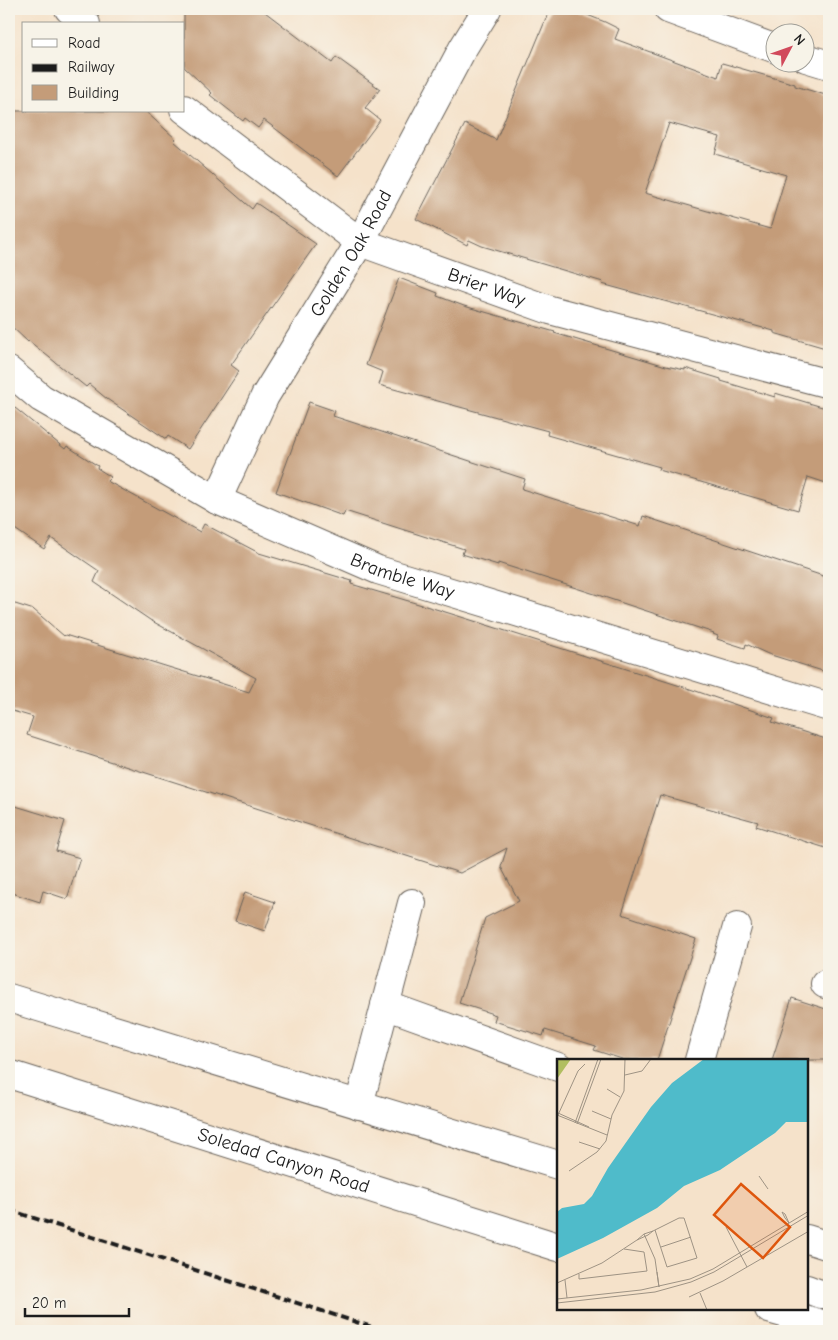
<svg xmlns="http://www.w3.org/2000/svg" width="838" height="1340" font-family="'Comic Neue',sans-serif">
  <rect width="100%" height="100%" fill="#f7f3e8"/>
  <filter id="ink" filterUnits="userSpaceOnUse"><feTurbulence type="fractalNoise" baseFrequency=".02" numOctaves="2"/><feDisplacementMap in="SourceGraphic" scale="10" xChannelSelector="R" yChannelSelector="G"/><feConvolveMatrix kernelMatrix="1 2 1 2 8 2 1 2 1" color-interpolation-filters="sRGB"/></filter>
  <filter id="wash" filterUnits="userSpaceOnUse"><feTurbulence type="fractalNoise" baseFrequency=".0096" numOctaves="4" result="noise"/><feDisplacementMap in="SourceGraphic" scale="20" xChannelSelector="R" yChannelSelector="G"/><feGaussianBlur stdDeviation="1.12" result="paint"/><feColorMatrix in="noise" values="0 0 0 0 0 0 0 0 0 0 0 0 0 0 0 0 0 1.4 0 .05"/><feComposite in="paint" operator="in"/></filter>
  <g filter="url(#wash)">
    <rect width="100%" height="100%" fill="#f5e2ca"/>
    <g id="blocks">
      <g fill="#c49c79" fill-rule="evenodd">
        <polygon points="184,9 261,9 332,63 336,57 380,89 365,108 380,120 338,176 264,120 258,128 245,118 243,121 210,95 212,93 184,67"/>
        <path d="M 550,9 L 572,9 L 605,22 L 619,29 L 615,39 L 718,77 L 722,63 L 795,84 L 795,86 L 829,96 L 829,349 L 774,333 L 774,331 L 602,284 L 603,282 L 482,246 L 469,240 L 467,245 L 416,219 L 465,124 L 496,140 ZM 669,123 L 720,137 L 715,154 L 786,175 L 770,229 L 645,193 Z"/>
        <polygon points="9,111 145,111 176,139 174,141 252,209 256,203 316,244 231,365 239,371 188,449 168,436 166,439 107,399 89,384 86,387 29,341 28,342 9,324"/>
        <polygon points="399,278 438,293 437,296 464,306 555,332 554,333 666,366 685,370 685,368 721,379 721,381 775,397 775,393 829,409 829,484 808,477 798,510 659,470 660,467 547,435 548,431 379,385 383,372 366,365"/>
        <polygon points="309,402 335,411 333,416 525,479 522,489 640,526 643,516 829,578 829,673 768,654 746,644 745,648 717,639 718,636 713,634 714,633 601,596 498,563 498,565 462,554 464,549 345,511 343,516 276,492"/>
        <polygon points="9,403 65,449 67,446 98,466 97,468 111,477 107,481 200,532 204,524 259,553 352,581 351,584 439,610 690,689 774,718 772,722 829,740 829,849 756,826 758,822 660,795 622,914 696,939 657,1060 625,1060 594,1050 596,1046 545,1030 543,1036 494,1021 496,1015 459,1003 485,918 519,901 501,867 507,848 460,873 27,735 33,717 9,710 9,602 34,610 64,636 65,635 249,692 256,678 150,620 94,582 99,571 51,538 44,549 9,525"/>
        <polygon points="9,804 65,821 56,851 80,858 67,899 43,891 40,902 9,892"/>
        <polygon points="245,892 275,902 265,931 235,921"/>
        <polygon points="792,998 829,1010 829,1060 772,1060"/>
      </g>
    </g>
  </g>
  <g filter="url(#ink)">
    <use href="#blocks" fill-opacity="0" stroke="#686159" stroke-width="1"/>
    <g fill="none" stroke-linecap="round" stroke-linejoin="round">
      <defs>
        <g id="minor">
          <polyline points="69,9 86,24"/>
          <polyline points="668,9 776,49"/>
          <polyline points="806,58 829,65"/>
          <path id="s1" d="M 184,109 L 360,242 L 550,310 L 829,384"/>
          <path id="s2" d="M 9,371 L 41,398 L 217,500 L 378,570 L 829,707"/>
          <path id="s3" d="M 217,500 L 265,396 L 360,242 L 463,48 L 487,9"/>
          <polyline points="825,984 829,985"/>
          <polyline points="385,1005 558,1067"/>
          <polyline points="699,1060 737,927"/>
          <polyline points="359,1105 412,903"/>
        </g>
        <g id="major">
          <polyline points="9,998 558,1165"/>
          <path id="s4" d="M 9,1074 L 558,1247"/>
          <polyline points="807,1239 829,1246"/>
          <polyline points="807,1289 820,1294 829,1293"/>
          <polyline points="769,1309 829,1326"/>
        </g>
      </defs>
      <use href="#minor" stroke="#686159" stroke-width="30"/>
      <use href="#major" stroke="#686159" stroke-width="30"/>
      <use href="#minor" stroke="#fff" stroke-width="28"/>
      <use href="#major" stroke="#fff" stroke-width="28"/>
      <polyline stroke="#1c1c1c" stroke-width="4" stroke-dasharray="8 4" stroke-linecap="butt" points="9,1210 384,1331"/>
    </g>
  </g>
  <g text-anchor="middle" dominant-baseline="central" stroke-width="4" stroke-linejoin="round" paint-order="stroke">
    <g font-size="19" fill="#1c1c1c" stroke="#f7f3e8">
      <text stroke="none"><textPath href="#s3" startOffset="281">Golden Oak Road</textPath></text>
      <text stroke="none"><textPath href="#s1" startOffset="355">Brier Way</textPath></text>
      <text stroke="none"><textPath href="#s2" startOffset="446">Bramble Way</textPath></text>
      <text stroke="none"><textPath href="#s4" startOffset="288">Soledad Canyon Road</textPath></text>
    </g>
  </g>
  <g transform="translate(557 1059)">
    <rect width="251" height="251" fill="#f5e2ca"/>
    <path d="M 0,0 L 14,0 L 0,20 Z" fill="#b1be60"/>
    <path d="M 251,0 L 251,63 L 229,63 L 218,74 L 163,111 L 127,127 L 100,149 L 46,179 L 0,200 L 0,153 L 5,149 L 27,145 L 35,137 L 51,109 L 94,48 L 115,24 L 147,0 Z" fill="#4fbbca"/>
    <path fill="none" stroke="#9e9384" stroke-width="1" d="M 68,16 L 85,12 L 94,0M 50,30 L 63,38M 35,52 L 54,60M 1,54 L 32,68M 0,56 L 50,76M 1,56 L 21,12 L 28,5M 18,64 L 41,0M 20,65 L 44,0M 22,83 L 43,90M 12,112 L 40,93 L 49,82 L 55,56 L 67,32 L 68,0M 202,117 L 211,130M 225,153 L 228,155 L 232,164 L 228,159 ZM 169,168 L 190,208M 96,172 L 122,159 L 127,159 L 140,199 L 110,208 L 98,171M 96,172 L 91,176 L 80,181 L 87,175 ZM 87,175 L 98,200 L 102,228M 104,188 L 134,178M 100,213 L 102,228M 22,215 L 22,220 L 90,212 L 87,193 L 67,190M 8,221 L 10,239M 0,224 L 45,204 L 80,181M 143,234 L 150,251M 132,238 L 166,222 L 252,172M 0,240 L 84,231 L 133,220 L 156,210 L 252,152M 0,244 L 98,233 L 134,223 L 157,213 L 252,156"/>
    <path fill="#de560d" fill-opacity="0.15" stroke="#de560d" stroke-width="2.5" d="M 184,125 L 233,168 L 206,199 L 157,156 Z"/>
    <rect width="251" height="251" fill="none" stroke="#1c1c1c" stroke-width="2.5"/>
  </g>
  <rect width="838" height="1340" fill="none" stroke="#f7f3e8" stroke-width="30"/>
  <rect x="22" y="22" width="162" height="90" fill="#f7f3e8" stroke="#9f9d96"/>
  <rect x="32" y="39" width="25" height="8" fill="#ffffff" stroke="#9f9d96"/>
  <text x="68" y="48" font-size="15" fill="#1c1c1c">Road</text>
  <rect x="32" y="64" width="25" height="8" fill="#1c1c1c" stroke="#9f9d96"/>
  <text x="68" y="72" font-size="15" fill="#1c1c1c">Railway</text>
  <rect x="32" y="85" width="25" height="15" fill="#c49c79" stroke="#9f9d96"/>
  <text x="68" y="98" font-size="15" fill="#1c1c1c">Building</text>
  <g transform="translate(790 48) rotate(49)"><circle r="24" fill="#f7f3e8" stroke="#9f9d96"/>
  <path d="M0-4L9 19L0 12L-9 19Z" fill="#d1495b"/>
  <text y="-8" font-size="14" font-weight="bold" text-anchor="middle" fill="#1c1c1c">N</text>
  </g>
  <path d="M25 1308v8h104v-8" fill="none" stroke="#1c1c1c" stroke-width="2.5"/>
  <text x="32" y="1308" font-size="15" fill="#1c1c1c" stroke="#f7f3e8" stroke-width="4" paint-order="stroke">20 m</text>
</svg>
